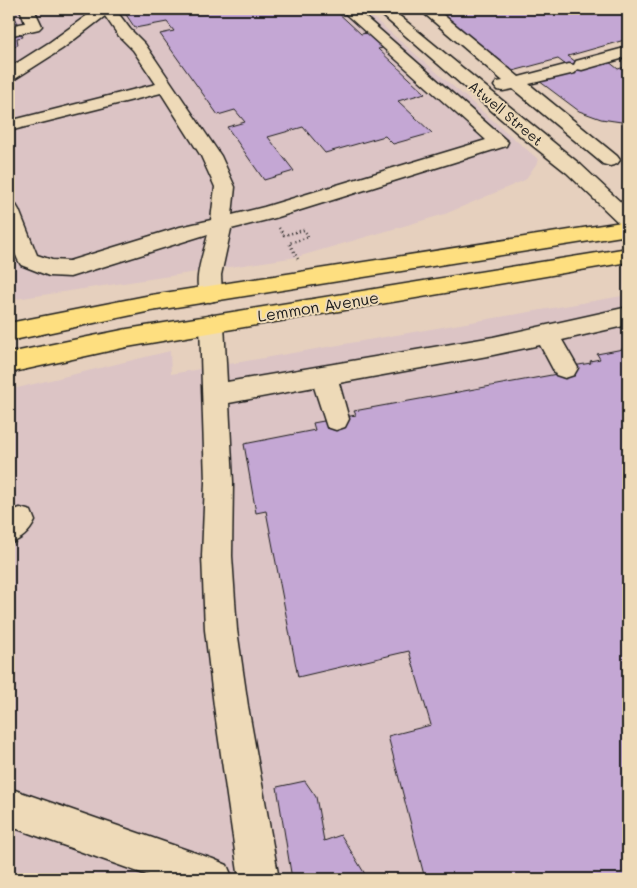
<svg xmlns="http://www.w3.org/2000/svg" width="637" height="888" font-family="Mali,sans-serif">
  <rect width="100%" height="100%" fill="#e6d0be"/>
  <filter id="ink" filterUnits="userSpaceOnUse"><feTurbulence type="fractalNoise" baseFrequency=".02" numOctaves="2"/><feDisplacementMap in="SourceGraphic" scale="10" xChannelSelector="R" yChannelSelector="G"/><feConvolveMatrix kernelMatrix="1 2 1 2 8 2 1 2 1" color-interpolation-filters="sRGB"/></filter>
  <g filter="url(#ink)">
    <g fill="#dcc4c5">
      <polygon points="9,9 363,9 539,160 525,180 445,214 297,257 9,300"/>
      <polygon points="628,295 628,879 9,879 9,390 170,351 171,374"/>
    </g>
    <g fill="#c4a7d4" stroke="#1c1c1c">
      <polygon points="9,9 13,9 15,13 13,14 18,23 9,25"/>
      <polygon points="146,9 334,9 361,34 367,33 383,48 378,49 425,93 398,101 432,133 393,144 385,136 325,153 303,127 268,137 294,171 264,180 227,127 245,122 235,110 218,115 160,34 174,31 167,22 135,28 125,13"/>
      <polygon points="433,9 628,9 628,39 568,56 584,68 608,61 618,69 628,66 628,123 601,119 579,111 539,81 574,71 558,59 513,71"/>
      <polygon points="21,33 23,37 17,38 18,45 9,47 9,35"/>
      <polygon points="628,348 628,879 425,879 388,736 431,725 409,651 298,677 266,511 256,513 244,444 315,430 313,423 356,415 354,411 557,374 554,369 591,363 590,361 600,359 597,354"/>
      <polygon points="305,781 316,797 324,841 341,835 368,879 292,879 277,787"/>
    </g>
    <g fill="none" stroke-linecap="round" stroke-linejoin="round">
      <defs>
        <g id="minor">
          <polygon points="20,9 34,9 42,26 39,29 13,35 9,34 9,26 25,23"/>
          <path d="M 96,9 L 115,9 L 130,29 L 145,44 L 221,156 L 235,187 L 232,215 L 264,207 L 486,140 L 340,9 L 356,9 L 508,142 L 506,146 L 275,218 L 231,229 L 221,275 L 222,294 L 218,300 L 210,302 L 202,300 C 191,282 204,253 208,234 L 70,277 L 49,276 L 21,265 L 18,260 L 9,240 L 9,203 L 16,205 L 19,210 L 37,255 L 52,260 L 69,261 L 180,227 L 211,220 L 215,187 L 201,156 L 161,93 L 9,131 L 9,121 L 156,84 L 133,50 L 118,35 L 105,16 L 62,49 L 15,79 L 9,80 L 9,68 L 50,42 Z"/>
          <polygon points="375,9 391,9 581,165 628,209 628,227 621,225 567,173 523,138"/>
          <polygon points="419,9 436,9 519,77 569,64 574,65 576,61 628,47 628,57 582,70 577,69 575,73 529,84 617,156 620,160 617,164 610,166 603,164 513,89 503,91 497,90 494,86 497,82 503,81"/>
          <polygon points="628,307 628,325 562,340 578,368 574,375 565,378 556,375 540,345 493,355 339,383 349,419 345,427 336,430 327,427 314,387 229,403 233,482 232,556 237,630 248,706 279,879 239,879 214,706 205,630 202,556 205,482 200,324 203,318 212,315 221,318 224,324 227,382 493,337"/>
          <path d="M 20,508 L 31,511 L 35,521 C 29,533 22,539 9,544 L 9,512 Z"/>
          <polygon points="9,788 213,859 227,865 233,879 158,879 9,826"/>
        </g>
        <g id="major">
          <polygon points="628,221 628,235 151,311 9,341 9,323 151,295"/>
          <polygon points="628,248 628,262 127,347 9,373 9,353 127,329"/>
        </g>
      </defs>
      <use href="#minor" stroke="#1c1c1c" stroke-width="3"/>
      <use href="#major" stroke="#1c1c1c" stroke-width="3"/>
      <polyline stroke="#1c1c1c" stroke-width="2.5" stroke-dasharray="1 3" stroke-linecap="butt" points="279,228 284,235 304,230 309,237 289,243 299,261"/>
      <use href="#minor" fill="#eedab8" fill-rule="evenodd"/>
      <use href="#major" fill="#fedf80" fill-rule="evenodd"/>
    </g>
  </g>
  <g text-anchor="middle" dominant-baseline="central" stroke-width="4" stroke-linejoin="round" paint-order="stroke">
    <g font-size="14" fill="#1c1c1c" stroke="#eedab8">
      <text transform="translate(506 113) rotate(40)">Atwell Street</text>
    </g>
    <g font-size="16" fill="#1c1c1c" stroke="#eedab8">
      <text transform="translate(318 306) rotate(-9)">Lemmon Avenue</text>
    </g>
  </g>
  <rect width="637" height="888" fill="none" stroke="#eedab8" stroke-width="30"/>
  <rect x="15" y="15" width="607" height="858" fill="none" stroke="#1c1c1c" stroke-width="2" filter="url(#ink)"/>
</svg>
